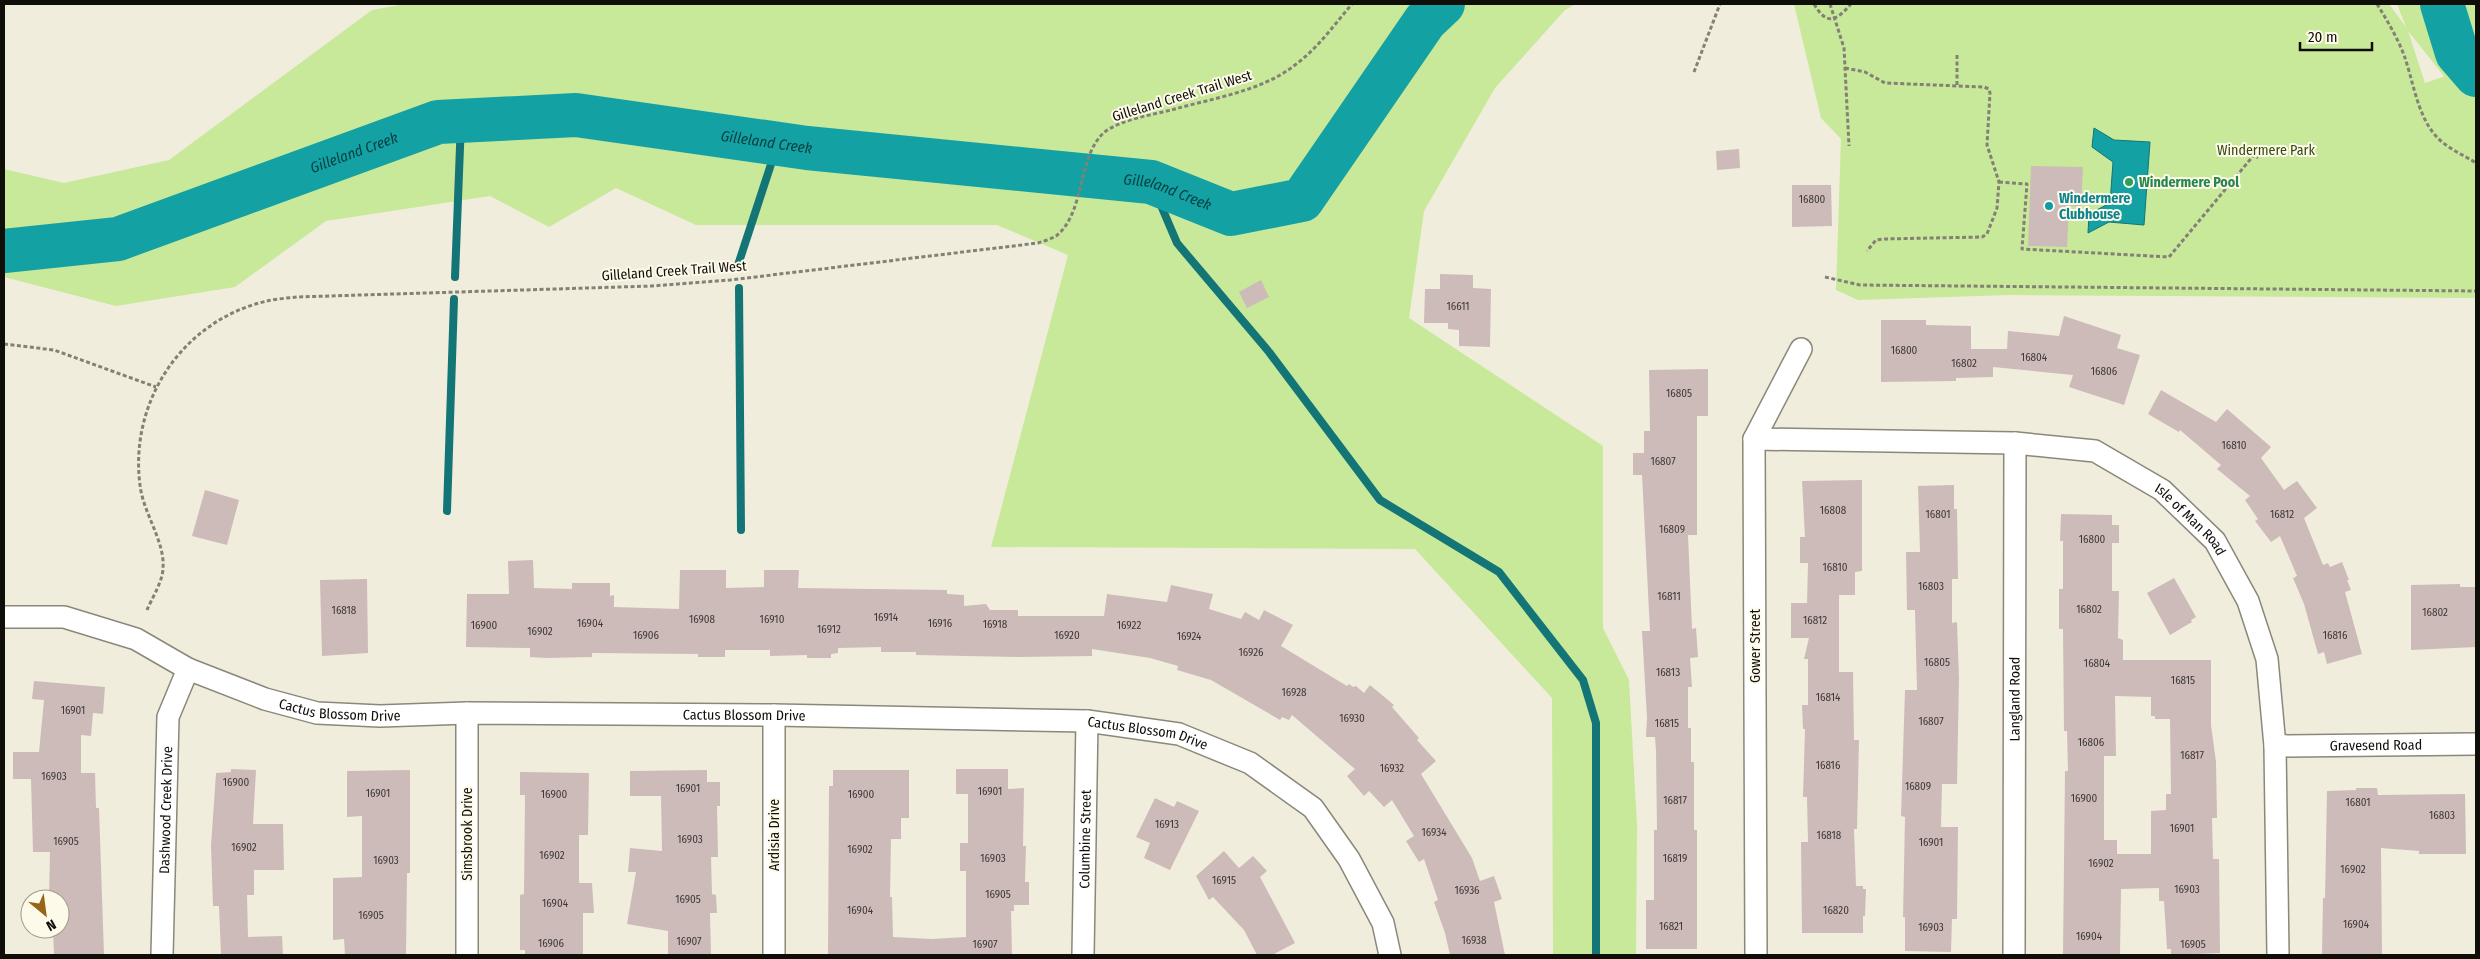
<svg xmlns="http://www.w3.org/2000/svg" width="2480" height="959" font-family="'Fira Sans Condensed',sans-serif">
  <rect width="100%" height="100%" fill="#f1eddd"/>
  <g fill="#c8e89a" fill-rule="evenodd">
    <polygon points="405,4 1576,4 1565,10 1495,88 1424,211 1409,318 1603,446 1603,628 1629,680 1637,825 1636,955 1553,955 1552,698 1415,549 991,547 1068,255 997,225 696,225 616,188 549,227 490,196 326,221 235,287 116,306 4,277 4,169 64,183 169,160 372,10"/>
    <path d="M 1794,4 L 2389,4 L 2406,27 L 2397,4 L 2476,4 L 2476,298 L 2008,295 L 1858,300 L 1836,290 L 1841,139 L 1821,118 ZM 2408,31 L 2444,76 L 2443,77 L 2425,83 Z"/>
  </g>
  <polygon fill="#14a1a4" stroke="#137576" points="2094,128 2114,140 2150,142 2144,225 2109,222 2088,233 2089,214 2110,203 2113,162 2092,147"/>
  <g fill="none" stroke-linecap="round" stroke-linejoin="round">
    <g stroke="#137576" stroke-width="8">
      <polyline points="1151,182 1177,243 1269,352 1380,500 1499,572 1583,680 1596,723 1596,955"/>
      <polyline points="737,268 778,143"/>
      <polyline points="455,277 461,121"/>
      <polyline points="739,288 741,530"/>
      <polyline points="447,511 454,299"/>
    </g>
    <g stroke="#14a1a4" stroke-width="44">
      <polyline points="2442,4 2457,53 2476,75"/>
      <path id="s1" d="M 4,251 L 118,239 L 438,122 L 576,115 L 807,148 L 1151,182 L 1231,214 L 1302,200 L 1425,21 L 1443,4"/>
    </g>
  </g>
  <g fill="#cdbbb9" fill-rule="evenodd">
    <polygon points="1739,149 1740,168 1717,170 1716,151"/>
    <polygon points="2031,166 2083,167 2081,207 2069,206 2067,247 2028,246"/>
    <polygon points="1792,185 1831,185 1832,226 1792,227"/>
    <polygon points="1440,274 1473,275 1473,288 1491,289 1490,347 1459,346 1459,330 1448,329 1448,323 1424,323 1425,289 1440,289"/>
    <polygon points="1261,280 1269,297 1247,308 1239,292"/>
    <polygon points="2064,316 2121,335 2117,348 2140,355 2124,405 2069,387 2073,375 1993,367 1993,377 1956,378 1956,381 1881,382 1881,320 1926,320 1926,325 1971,326 1971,349 2007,349 2008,331 2059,336"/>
    <polygon points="1708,369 1708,416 1697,416 1697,535 1688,535 1692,629 1696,628 1698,657 1690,658 1692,687 1688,687 1688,728 1691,728 1691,762 1694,762 1694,830 1697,830 1697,949 1646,949 1646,900 1654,900 1654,830 1657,830 1656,751 1655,737 1646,737 1647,718 1642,631 1650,631 1642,475 1633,475 1633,453 1644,453 1644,431 1650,431 1649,370"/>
    <polygon points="2161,390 2216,422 2227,409 2271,447 2261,458 2284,490 2297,481 2317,508 2304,518 2323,565 2328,563 2330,567 2342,562 2349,580 2347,580 2351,590 2345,592 2362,654 2327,664 2324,652 2318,654 2304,604 2293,578 2297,576 2280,536 2271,542 2255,521 2258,519 2245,500 2250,496 2217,469 2221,465 2180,430 2179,432 2148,414"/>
    <polygon points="1862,480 1862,571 1855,572 1855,595 1839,595 1839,672 1853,672 1854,740 1859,740 1857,829 1854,829 1856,886 1863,886 1863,889 1866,889 1865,916 1863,916 1863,933 1802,933 1801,842 1808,842 1807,797 1803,797 1805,729 1803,729 1802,705 1808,705 1808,659 1804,659 1809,638 1791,638 1791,603 1807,603 1808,563 1800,563 1800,537 1805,537 1802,481"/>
    <polygon points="1954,485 1954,509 1957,509 1958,579 1952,579 1952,623 1957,622 1959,678 1957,784 1942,784 1941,827 1958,827 1957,919 1952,919 1951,952 1905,951 1905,917 1903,917 1905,817 1901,816 1905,690 1917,690 1915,610 1907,610 1906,552 1920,552 1918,486"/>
    <polygon points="205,490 239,500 227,545 192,536"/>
    <path d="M 2061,514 L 2112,515 L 2112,525 L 2119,525 L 2119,543 L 2112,543 L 2112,591 L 2119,591 L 2118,638 L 2123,640 L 2123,660 L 2211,660 L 2211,725 L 2216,762 L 2217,818 L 2212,818 L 2213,859 L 2219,859 L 2220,953 L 2171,955 L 2171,949 L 2167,949 L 2164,901 L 2159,901 L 2159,888 L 2121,889 L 2120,955 L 2063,955 L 2065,771 L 2068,771 L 2067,731 L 2064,731 L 2063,629 L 2059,629 L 2059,589 L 2063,589 L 2063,541 L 2060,541 ZM 2115,696 L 2151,697 L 2151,716 L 2155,716 L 2155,719 L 2170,719 L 2171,794 L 2166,794 L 2166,810 L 2151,811 L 2151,854 L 2117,854 L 2117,840 L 2104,840 L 2104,756 L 2116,756 Z"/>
    <polygon points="533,560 534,588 572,589 572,583 610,583 610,596 614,595 614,607 679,609 680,570 726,570 726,588 764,587 764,570 799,570 798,588 947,590 947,594 964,595 964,606 986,604 990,610 1018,610 1018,616 1104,616 1107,594 1167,602 1171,585 1213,594 1209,609 1241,619 1245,612 1259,620 1264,610 1293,625 1281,646 1347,686 1349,684 1353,687 1356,686 1364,693 1370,685 1394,705 1392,707 1419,738 1417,740 1436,761 1421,774 1472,858 1480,881 1494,876 1502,899 1494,902 1505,955 1450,955 1445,933 1434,902 1438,900 1424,859 1419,862 1406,841 1414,836 1392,800 1384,807 1369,791 1364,796 1347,776 1355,769 1292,715 1289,720 1282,717 1280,720 1211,680 1177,670 1178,666 1150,658 1092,649 1092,656 1017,657 916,655 916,652 881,652 881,647 838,648 838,653 831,654 831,658 807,658 807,655 770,656 770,650 725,650 725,657 698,657 698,654 592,653 592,657 546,658 530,657 530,648 466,647 467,594 509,594 508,561"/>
    <polygon points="2174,578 2196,617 2191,620 2192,622 2170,635 2147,593"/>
    <polygon points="367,579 368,653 322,656 320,580"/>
    <polygon points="2460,584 2460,587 2476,587 2476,647 2411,650 2411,585"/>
    <polygon points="34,681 105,687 103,714 93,713 91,736 81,735 81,773 95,773 96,808 99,808 104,955 54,955 53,929 60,929 60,899 49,899 50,852 33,852 31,779 13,779 13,752 39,752 44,700 32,699"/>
    <polygon points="231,769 256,770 253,824 283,824 284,870 254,870 254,895 247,895 248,937 282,936 283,955 221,955 219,906 213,906 211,846 216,773 231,772"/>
    <polygon points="956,769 1008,769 1008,789 1024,788 1023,846 1026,846 1025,882 1029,882 1029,905 1014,905 1014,911 1011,911 1012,955 828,955 829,786 833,786 833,770 909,770 909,818 901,818 901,839 891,839 890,897 892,897 893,937 931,939 966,937 966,871 960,871 960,843 968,843 968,794 956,794"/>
    <polygon points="410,770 410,873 407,873 406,955 345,955 344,939 333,940 333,878 362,877 362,816 347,817 347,771"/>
    <polygon points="707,770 707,782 720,782 720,806 717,806 718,857 711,857 712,894 716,895 717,913 710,913 711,955 668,955 668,931 627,924 636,872 628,872 630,848 662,851 661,796 630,796 630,771"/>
    <polygon points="520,772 589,773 588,835 579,835 579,883 592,883 594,913 583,913 583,955 525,955 525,950 520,950 520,895 524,894 525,795 520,795"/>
    <polygon points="2356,788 2377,788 2378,795 2465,794 2466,854 2419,854 2419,851 2381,848 2382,955 2322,955 2323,898 2325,898 2327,791 2356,790"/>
    <polygon points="1155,798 1174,807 1177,801 1199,811 1170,870 1144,858 1150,843 1136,837"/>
    <polygon points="1224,851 1239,868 1253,856 1267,871 1260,877 1295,943 1272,955 1257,955 1244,930 1213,897 1209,900 1196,876"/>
  </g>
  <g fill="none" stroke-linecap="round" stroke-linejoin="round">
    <defs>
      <g id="minor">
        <path id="s2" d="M 1754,439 L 2015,443 L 2095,451 L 2162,490 L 2215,541 L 2248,601 L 2267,659 L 2275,746 L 2278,955"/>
        <path id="s3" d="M 4,617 L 64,617 L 136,639 L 188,669 L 265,699 L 317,713 L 380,716 L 467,713 L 774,715 L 1087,721 L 1179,734 L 1250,763 L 1313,808 L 1349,859 L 1383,923 L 1390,955"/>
        <polyline points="774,715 774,955"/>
        <path id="s4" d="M 2275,746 L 2476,744"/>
        <path id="s5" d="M 162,955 L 168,717 L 188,669"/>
        <polyline points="467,955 467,713"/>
        <path id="s6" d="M 1083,955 L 1087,721"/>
        <polyline points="1756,955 1754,439 1801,349"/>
        <path id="s7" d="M 2014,955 L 2015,443"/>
      </g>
    </defs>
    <use href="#minor" stroke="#8b8779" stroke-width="24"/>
    <g stroke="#838075" stroke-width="3" stroke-dasharray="4 2.5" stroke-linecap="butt">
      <path d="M 1814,4 C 1827,26 1836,21 1851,4"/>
      <polyline points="1830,4 1844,48 1849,146"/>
      <path d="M 2377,4 C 2387,20 2397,37 2404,55 C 2413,80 2417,114 2435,135 C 2446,148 2462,154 2476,163"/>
      <polyline points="1845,68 1865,72 1885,83 1984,87 1989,89 1990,93 1987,145 1999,182 1997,208 1987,234 1982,237 1883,239 1876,240 1867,251"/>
      <polyline points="1694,72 1720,4"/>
      <polyline points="1957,85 1957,55"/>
      <polyline points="1999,182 2027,184 2022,249 2169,257 2254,155 2258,158"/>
      <polyline points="1825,277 1860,285 2476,291"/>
      <polyline points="4,344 54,350 156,387"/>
      <path d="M 147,610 C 152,598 163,581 163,568 C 165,541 143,513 140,485 C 129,401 183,320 267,301 C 276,299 287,298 297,297 L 652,286 L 730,280 L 1038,243 C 1044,241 1051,239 1056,236 C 1086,213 1077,153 1106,131 C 1125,118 1153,115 1175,109 C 1214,98 1262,91 1295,65 C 1318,48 1334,25 1352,4"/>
    </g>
    <use href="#minor" stroke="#fff" stroke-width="21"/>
  </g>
  <circle fill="#2e9e5b" stroke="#fefaea" stroke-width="2" cx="2129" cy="182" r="5"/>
  <circle fill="#0f9aa8" stroke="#fefaea" stroke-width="2" cx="2049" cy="206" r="5"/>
  <g text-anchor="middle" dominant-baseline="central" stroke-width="4" stroke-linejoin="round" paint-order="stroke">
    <g font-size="11" fill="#3f3935">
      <text x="1812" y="199">16800</text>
      <text x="1458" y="306">16611</text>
      <text x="1904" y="350">16800</text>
      <text x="2034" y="357">16804</text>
      <text x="1964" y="363">16802</text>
      <text x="2104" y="371">16806</text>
      <text x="1679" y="393">16805</text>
      <text x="2234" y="445">16810</text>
      <text x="1663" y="461">16807</text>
      <text x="1833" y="510">16808</text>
      <text x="1938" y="514">16801</text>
      <text x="2282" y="514">16812</text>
      <text x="1672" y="529">16809</text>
      <text x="2092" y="539">16800</text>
      <text x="1835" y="567">16810</text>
      <text x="1931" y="586">16803</text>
      <text x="1669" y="596">16811</text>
      <text x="2089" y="609">16802</text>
      <text x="344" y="610">16818</text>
      <text x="2435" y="612">16802</text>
      <text x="886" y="617">16914</text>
      <text x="702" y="619">16908</text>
      <text x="772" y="619">16910</text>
      <text x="1815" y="620">16812</text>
      <text x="590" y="623">16904</text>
      <text x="940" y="623">16916</text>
      <text x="995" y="624">16918</text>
      <text x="484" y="625">16900</text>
      <text x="1129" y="625">16922</text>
      <text x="829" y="629">16912</text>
      <text x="540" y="631">16902</text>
      <text x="646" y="635">16906</text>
      <text x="1067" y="635">16920</text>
      <text x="2335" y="635">16816</text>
      <text x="1189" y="636">16924</text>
      <text x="1251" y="652">16926</text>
      <text x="1937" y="662">16805</text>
      <text x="2097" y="663">16804</text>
      <text x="1668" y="672">16813</text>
      <text x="2183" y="680">16815</text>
      <text x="1294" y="692">16928</text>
      <text x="1828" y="697">16814</text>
      <text x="73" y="710">16901</text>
      <text x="1352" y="718">16930</text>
      <text x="1931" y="721">16807</text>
      <text x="1667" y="723">16815</text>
      <text x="2091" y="742">16806</text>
      <text x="2192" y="755">16817</text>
      <text x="1828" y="765">16816</text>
      <text x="1392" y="768">16932</text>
      <text x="54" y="776">16903</text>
      <text x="236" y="782">16900</text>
      <text x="1918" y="786">16809</text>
      <text x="688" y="788">16901</text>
      <text x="990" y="791">16901</text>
      <text x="378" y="793">16901</text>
      <text x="554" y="794">16900</text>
      <text x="861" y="794">16900</text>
      <text x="2084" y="798">16900</text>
      <text x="1675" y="800">16817</text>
      <text x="2358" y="802">16801</text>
      <text x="2442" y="815">16803</text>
      <text x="1167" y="824">16913</text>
      <text x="2182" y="828">16901</text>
      <text x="1434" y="832">16934</text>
      <text x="1829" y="835">16818</text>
      <text x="690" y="839">16903</text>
      <text x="66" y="841">16905</text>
      <text x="1931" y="842">16901</text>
      <text x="244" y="847">16902</text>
      <text x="860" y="849">16902</text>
      <text x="552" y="855">16902</text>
      <text x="993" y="858">16903</text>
      <text x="1675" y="858">16819</text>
      <text x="386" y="860">16903</text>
      <text x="2101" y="863">16902</text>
      <text x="2353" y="869">16902</text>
      <text x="1224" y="880">16915</text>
      <text x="2187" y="889">16903</text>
      <text x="1467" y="890">16936</text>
      <text x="998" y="894">16905</text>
      <text x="688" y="899">16905</text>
      <text x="555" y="903">16904</text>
      <text x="860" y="910">16904</text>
      <text x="1836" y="910">16820</text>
      <text x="371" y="915">16905</text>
      <text x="2356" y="924">16904</text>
      <text x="1671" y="926">16821</text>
      <text x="1931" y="927">16903</text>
      <text x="2089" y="936">16904</text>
      <text x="1474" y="940">16938</text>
      <text x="689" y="941">16907</text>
      <text x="551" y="943">16906</text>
      <text x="985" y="944">16907</text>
      <text x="2193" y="944">16905</text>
    </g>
    <g font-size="14" fill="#100e09" stroke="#fefaea">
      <text transform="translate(1182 96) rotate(-17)">Gilleland Creek Trail West</text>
      <text transform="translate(674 271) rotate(-4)">Gilleland Creek Trail West</text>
      <text stroke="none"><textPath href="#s2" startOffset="460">Isle of Man Road</textPath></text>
      <text transform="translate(1755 646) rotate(-90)">Gower Street</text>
      <text stroke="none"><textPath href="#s7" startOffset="256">Langland Road</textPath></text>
      <text stroke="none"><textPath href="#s3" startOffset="354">Cactus Blossom Drive</textPath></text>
      <text stroke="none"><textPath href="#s3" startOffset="759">Cactus Blossom Drive</textPath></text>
      <text stroke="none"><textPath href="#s3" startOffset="1164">Cactus Blossom Drive</textPath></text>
      <text stroke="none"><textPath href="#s4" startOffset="101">Gravesend Road</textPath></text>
      <text stroke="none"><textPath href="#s5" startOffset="145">Dashwood Creek Drive</textPath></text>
      <text transform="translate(467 834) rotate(-90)">Simsbrook Drive</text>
      <text transform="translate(774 835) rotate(-90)">Ardisia Drive</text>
      <text stroke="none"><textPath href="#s6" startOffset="116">Columbine Street</textPath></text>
    </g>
    <g font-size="14" fill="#364811" stroke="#fefaea">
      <text x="2266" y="150">Windermere Park</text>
    </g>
    <g font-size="14" font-weight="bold" fill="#27864d" stroke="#fefaea" text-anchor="start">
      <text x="2139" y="182">Windermere Pool</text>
    </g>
    <g font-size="14" font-weight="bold" fill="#0d838f" stroke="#fefaea" text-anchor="start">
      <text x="2059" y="198">Windermere<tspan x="2059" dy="16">Clubhouse</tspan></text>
    </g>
    <g font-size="15" font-style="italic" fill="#074142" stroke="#fefaea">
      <text stroke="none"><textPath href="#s1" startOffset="786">Gilleland Creek</textPath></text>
      <text stroke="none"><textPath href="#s1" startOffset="366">Gilleland Creek</textPath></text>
      <text stroke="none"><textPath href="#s1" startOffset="1191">Gilleland Creek</textPath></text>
    </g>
  </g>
  <rect width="2480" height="959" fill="none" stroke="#100e09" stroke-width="10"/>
  <g transform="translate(45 914) rotate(151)"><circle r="24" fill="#fefaea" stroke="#9f9c90"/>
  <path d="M0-4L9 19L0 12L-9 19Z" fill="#966617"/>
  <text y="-8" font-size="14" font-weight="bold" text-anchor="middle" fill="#100e09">N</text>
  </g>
  <path d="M2300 42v8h72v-8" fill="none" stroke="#100e09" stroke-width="2.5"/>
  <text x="2308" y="42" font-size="15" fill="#100e09" stroke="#fefaea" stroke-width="4" paint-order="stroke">20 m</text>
</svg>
